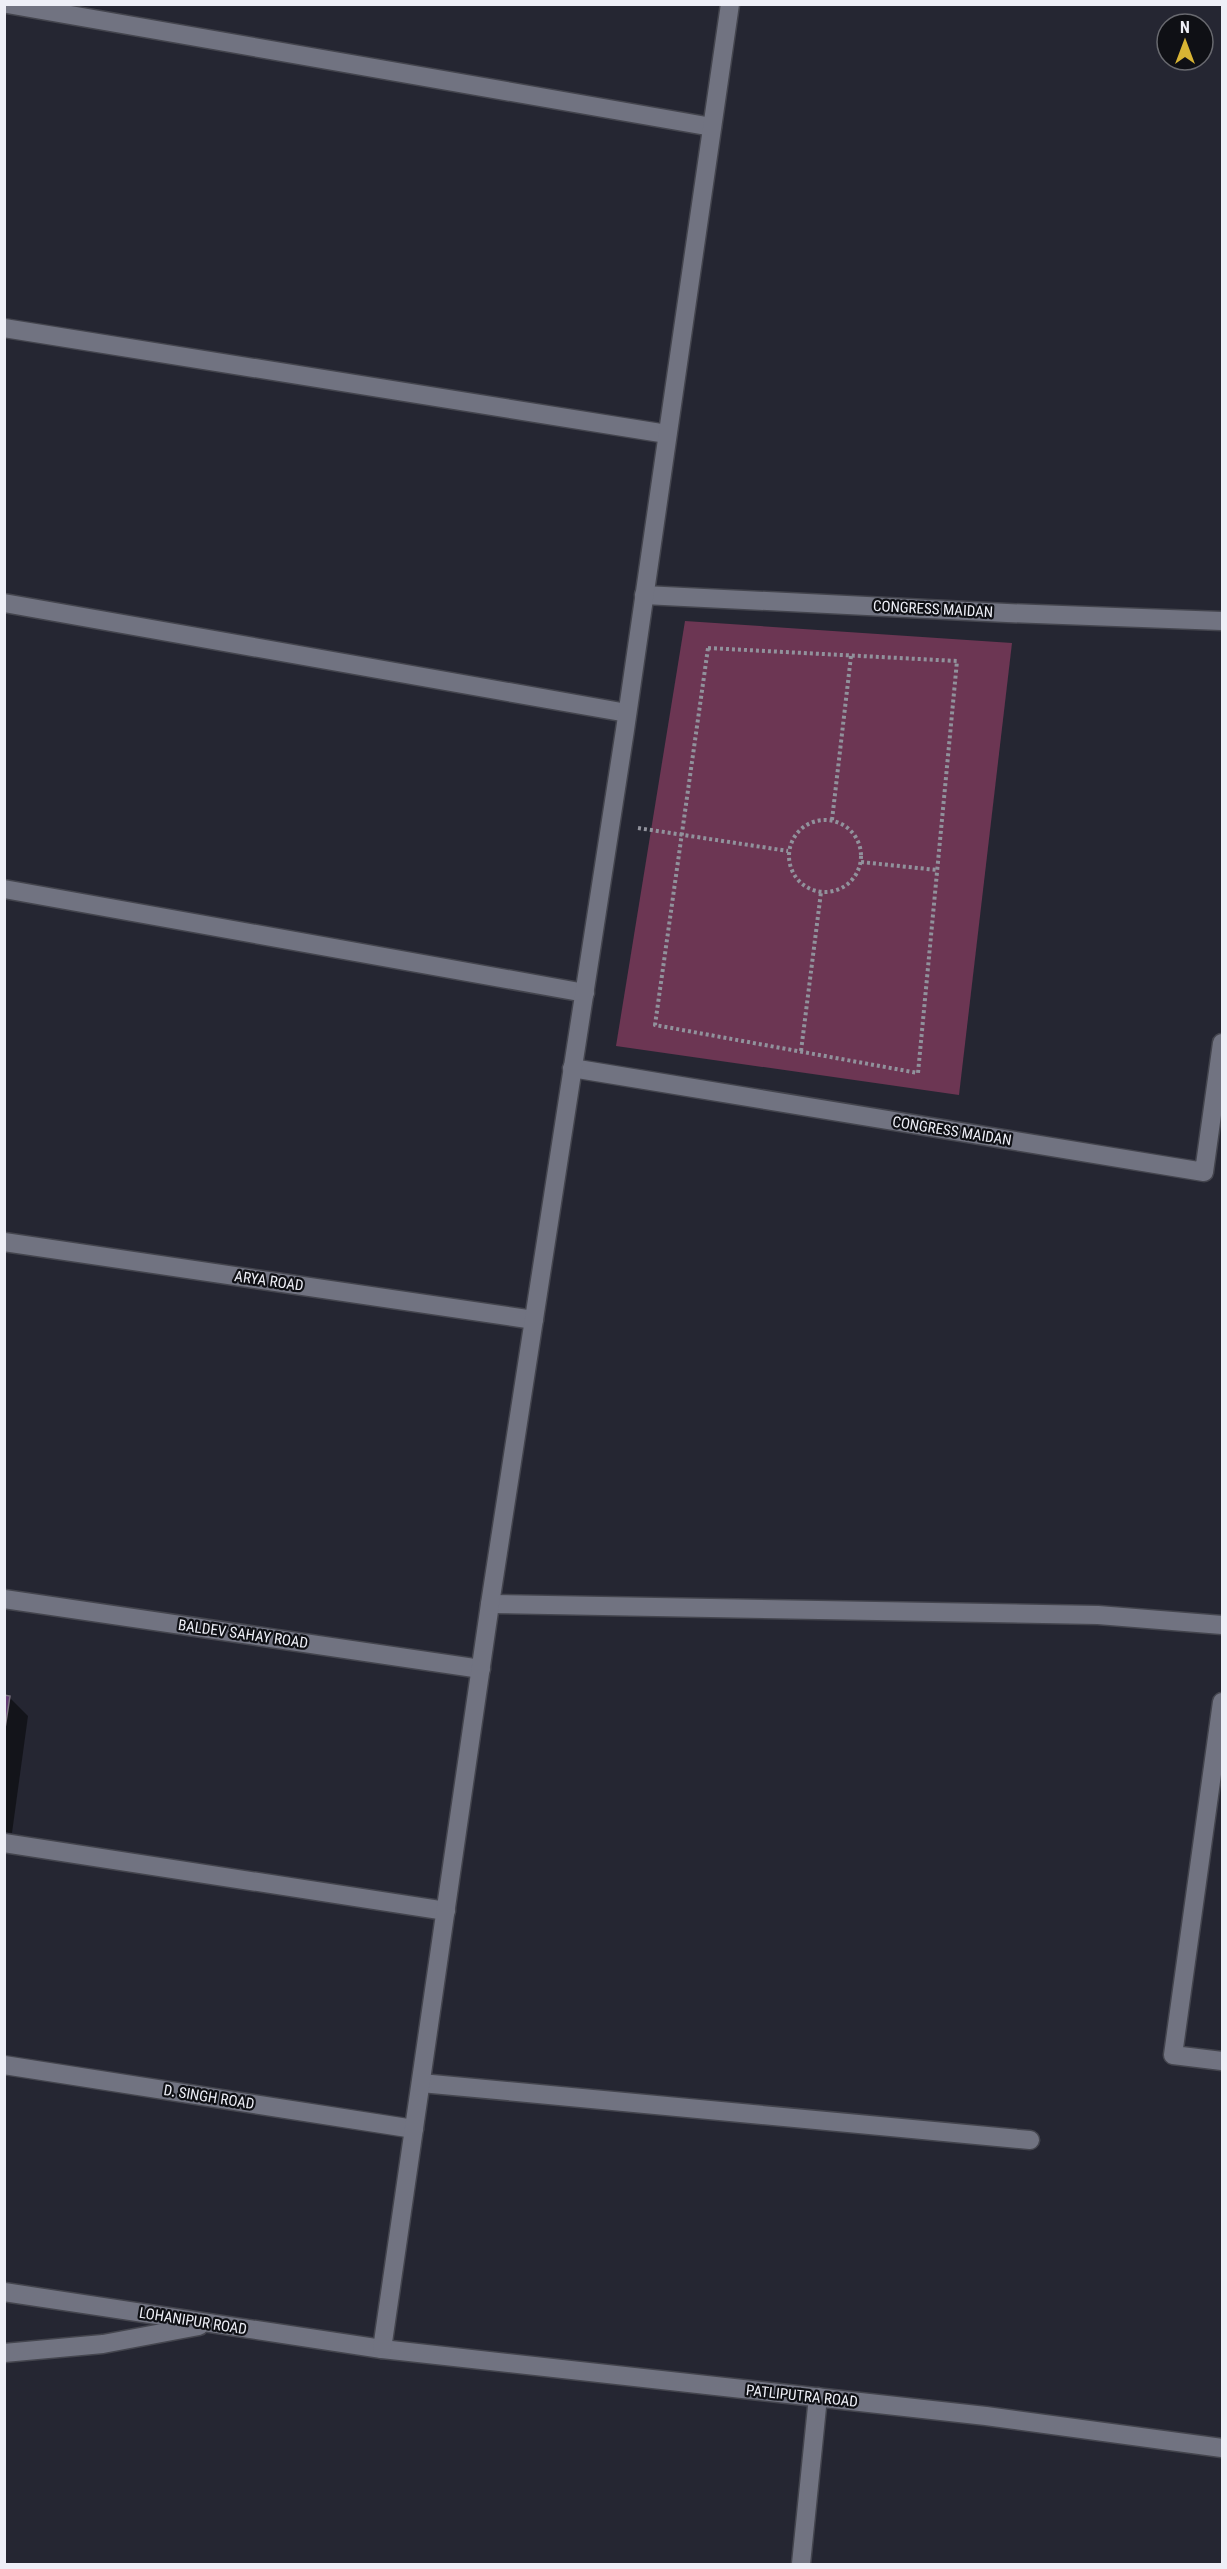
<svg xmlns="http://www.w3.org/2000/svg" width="1227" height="2569" font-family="'Roboto Condensed',sans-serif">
  <rect width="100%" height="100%" fill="#252632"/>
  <polygon fill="#6c3653" points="685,621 1012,643 959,1095 616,1046"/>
  <polygon fill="#0007" points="4,1696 9,1697 28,1716 12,1833 4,1832"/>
  <polygon fill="#5c376d" stroke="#776f7b" stroke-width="1.5" points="4,1695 10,1696 4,1735"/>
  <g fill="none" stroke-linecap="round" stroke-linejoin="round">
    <defs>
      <g id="minor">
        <polyline points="7,4 712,127"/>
        <polyline points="4,328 667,434"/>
        <polyline points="644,595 1007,613 1222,621"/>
        <polyline points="4,603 627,713"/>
        <polyline points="4,889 585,993"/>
        <polyline points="572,1068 1204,1172 1222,1043"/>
        <polyline points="4,1242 534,1320"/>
        <polyline points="4,1599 481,1669"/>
        <polyline points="490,1604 1098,1615 1222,1625"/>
        <polyline points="1222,1702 1173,2055 1222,2061"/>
        <polyline points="4,1843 446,1911"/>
        <polyline points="4,2065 414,2129"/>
        <polyline points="421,2083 1030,2140"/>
        <polyline points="4,2292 382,2349 986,2416 1222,2448"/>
        <polyline points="382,2349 490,1604 625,730 730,4"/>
        <polyline points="4,2353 103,2344 199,2326"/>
        <polyline points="801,2564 818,2397"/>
      </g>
    </defs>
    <use href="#minor" stroke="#44454e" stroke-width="21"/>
    <g stroke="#91929c" stroke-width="4" stroke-dasharray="3 3" stroke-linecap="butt">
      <polygon points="708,648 957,661 918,1073 655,1025"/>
      <circle cx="825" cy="856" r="36"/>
      <polyline points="832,820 851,656"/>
      <polyline points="638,828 788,851"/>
      <polyline points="861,862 937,870"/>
      <polyline points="801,1051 821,892"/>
    </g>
    <use href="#minor" stroke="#717381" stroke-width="18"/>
  </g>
  <g text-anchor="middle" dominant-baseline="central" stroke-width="4.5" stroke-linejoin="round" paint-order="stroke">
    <g font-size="15" fill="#eeeff7" stroke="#0f1015">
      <text transform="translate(933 609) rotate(3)">CONGRESS MAIDAN</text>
      <text transform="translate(952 1131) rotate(9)">CONGRESS MAIDAN</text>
      <text transform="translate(269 1281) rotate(8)">ARYA ROAD</text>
      <text transform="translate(243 1634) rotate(8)">BALDEV SAHAY ROAD</text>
      <text transform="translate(209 2097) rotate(9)">D. SINGH ROAD</text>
      <text transform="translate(193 2321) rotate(9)">LOHANIPUR ROAD</text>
      <text transform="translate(802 2396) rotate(6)">PATLIPUTRA ROAD</text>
    </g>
  </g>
  <rect width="1227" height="2569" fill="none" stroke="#eeeff7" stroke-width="12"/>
  <g transform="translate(1185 42)"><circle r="28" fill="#0f1015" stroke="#68696f" stroke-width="1.5"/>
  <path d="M0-4.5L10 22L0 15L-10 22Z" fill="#d8b434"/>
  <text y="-9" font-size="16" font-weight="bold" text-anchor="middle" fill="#eeeff7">N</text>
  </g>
</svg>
